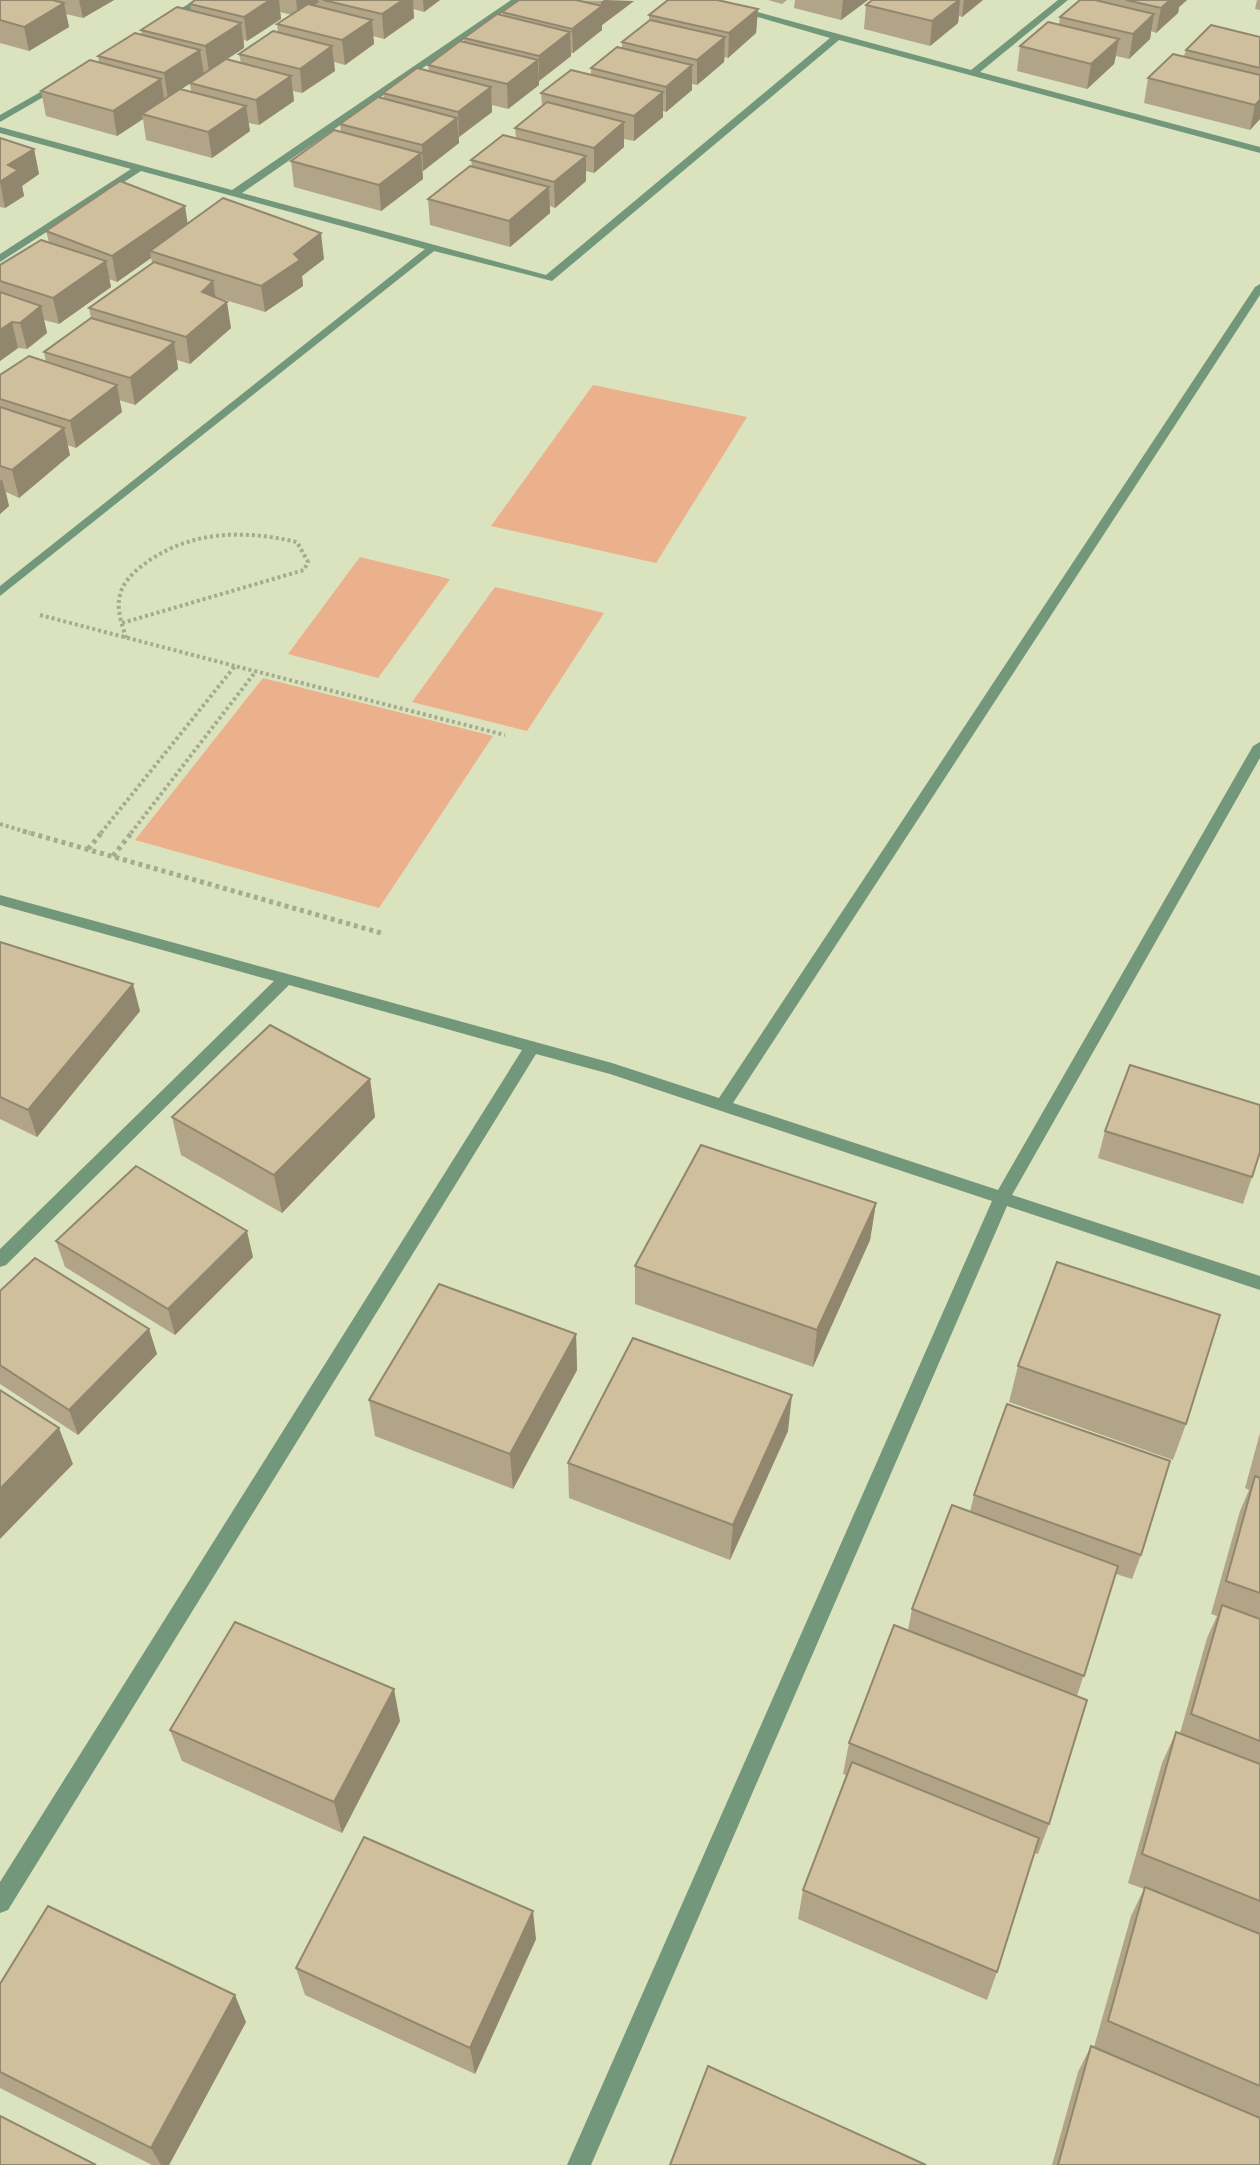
<svg xmlns="http://www.w3.org/2000/svg" width="1260" height="2165" font-family="Cabin,sans-serif">
  <rect width="100%" height="100%" fill="#dae3be"/>
  <g fill="#ebb08c">
    <polygon points="593,385 747,417 656,563 491,526"/>
    <polygon points="360,557 450,579 378,678 288,654"/>
    <polygon points="495,587 604,613 527,731 412,702"/>
    <polygon points="263,678 493,736 379,908 135,840"/>
  </g>
  <g fill="none" stroke-linecap="round" stroke-linejoin="round">
    <g stroke="#a4ab8e" stroke-width="4" stroke-dasharray="3 3" stroke-linecap="butt">
      <polyline points="40,615 235,666"/>
      <path d="M 122,623 L 304,570 L 308,562 L 297,542 C 244,530 193,530 147,562 C 136,570 123,581 120,595 C 116,609 122,624 126,638"/>
      <polyline points="0,824 30,833"/>
      <polyline points="101,833 235,666 505,735"/>
      <polyline points="131,833 256,671"/>
    </g>
    <g stroke="#a4ab8e" stroke-width="5" stroke-dasharray="4 4" stroke-linecap="butt">
      <polyline points="23,831 381,933"/>
      <polyline points="88,849 103,831"/>
      <polyline points="113,856 133,831"/>
    </g>
    <g fill="#73977b" fill-rule="evenodd">
      <polygon points="195,0 205,0 170,23 164,23 164,19"/>
      <polygon points="511,0 521,0 242,193 546,275 830,38 699,0 713,0 971,70 1058,0 1068,0 980,72 1260,147 1260,153 839,40 552,281 434,251 0,596 0,586 425,249 141,171 0,262 0,254 131,169 0,133 0,127 232,190"/>
      <polygon points="58,82 66,84 0,122 0,115"/>
      <polygon points="1260,284 1260,295 733,1103 998,1190 1253,746 1260,742 1260,758 1012,1195 1260,1276 1260,1290 1007,1206 591,2165 567,2165 992,1201 610,1074 536,1054 8,1910 0,1913 0,1882 522,1050 289,985 6,1265 0,1267 0,1249 274,981 0,905 0,895 612,1063 719,1098 1255,287"/>
    </g>
  </g>
  <g fill="#b2a487" fill-rule="evenodd">
    <polygon points="0,0 114,0 83,18 66,14 69,27 29,51 0,43"/>
    <path d="M 195,0 L 440,0 L 424,12 L 413,9 L 414,18 L 384,39 L 373,36 L 374,44 L 345,65 L 334,62 L 335,71 L 302,93 L 293,91 L 294,101 L 259,125 L 248,123 L 250,131 L 212,158 L 146,140 L 143,119 L 117,136 L 46,116 L 41,91 L 99,63 L 98,56 L 142,35 L 141,30 L 191,11 L 190,4 ZM 280,12 L 292,15 L 277,24 L 278,33 L 239,54 L 241,63 L 227,59 L 244,48 L 244,40 L 247,41 L 281,19 ZM 190,84 L 191,92 L 181,89 Z"/>
    <polygon points="519,0 634,1 602,25 602,30 573,53 571,53 571,56 539,81 539,85 508,109 492,105 492,112 459,137 459,143 423,171 422,170 423,179 381,211 294,187 291,161 341,132 340,124 384,99 383,93 429,71 428,65 464,42 464,38 503,15 502,12"/>
    <polygon points="768,0 787,0 782,4"/>
    <polygon points="795,0 868,0 841,20 794,8"/>
    <polygon points="872,0 983,0 962,17 959,16 958,23 930,46 864,29 866,5"/>
    <polygon points="1080,0 1187,0 1179,7 1178,13 1156,33 1151,31 1150,39 1129,59 1116,56 1114,64 1087,89 1017,71 1020,46 1059,25 1060,17"/>
    <polygon points="1257,0 1260,0 1260,10 1255,9"/>
    <polygon points="758,9 756,33 728,58 725,57 724,62 697,85 692,84 692,90 666,112 663,111 663,117 634,141 624,139 624,147 594,173 586,171 586,181 555,208 550,206 550,213 510,247 430,225 428,199 472,167 471,160 516,138 515,128 542,106 541,93 591,75 591,68 622,48 622,42 649,21 649,15"/>
    <polygon points="1260,37 1260,119 1250,130 1144,103 1148,78 1184,56 1186,50"/>
    <polygon points="0,138 34,149 39,174 22,186 24,196 5,208 0,207"/>
    <polygon points="188,223 324,259 302,276 303,286 265,312 215,297 231,328 190,364 177,360 178,369 135,405 119,400 122,412 76,448 67,445 70,455 19,498 6,492 9,506 0,514 0,375 46,362 44,352 91,318 89,308 152,263 151,258 117,282 109,279 111,287 59,324 44,320 47,333 27,349 18,348 0,361 0,265 49,242 46,231"/>
    <polygon points="0,942 140,1011 37,1137 0,1119"/>
    <polygon points="370,1079 375,1117 282,1213 181,1155 172,1117"/>
    <polygon points="1105,1131 1252,1177 1243,1204 1098,1158"/>
    <polygon points="876,1203 870,1240 813,1367 635,1304 635,1266"/>
    <polygon points="56,1241 253,1257 175,1335 65,1267"/>
    <polygon points="0,1291 149,1329 157,1354 78,1435 0,1384"/>
    <polygon points="576,1334 577,1370 513,1489 375,1436 369,1400"/>
    <polygon points="1018,1366 1186,1424 1173,1460 1009,1402"/>
    <polygon points="788,1431 730,1560 569,1498 568,1463"/>
    <polygon points="1260,1433 1260,2165 1052,2165 1078,2072 1091,2046 1094,2047 1131,1916 1144,1889 1128,1883 1162,1763 1176,1732 1180,1733 1207,1638 1217,1616 1211,1614 1240,1511 1249,1490 1245,1488"/>
    <polygon points="974,1495 1141,1555 1132,1579 1116,1574 1077,1696 1049,1824 1038,1854 1034,1853 997,1972 987,2000 798,1919 803,1890 846,1775 843,1774 849,1743 908,1630 912,1609 970,1512"/>
    <polygon points="400,1721 342,1833 182,1761 170,1730"/>
    <polygon points="536,1939 475,2074 305,1995 296,1968"/>
    <polygon points="0,1984 246,2022 169,2165 152,2165 0,2088"/>
  </g>
  <g fill="#91866e">
    <polygon points="79,0 114,0 83,18"/>
    <polygon points="270,0 279,0 281,19 247,41 244,17"/>
    <polygon points="296,0 318,0 319,2 298,16"/>
    <polygon points="403,0 413,0 414,18 384,39 382,14"/>
    <polygon points="423,0 440,0 424,12"/>
    <polygon points="604,0 634,1 602,25 602,30 573,53 572,29 601,7 601,2"/>
    <polygon points="843,0 868,0 841,20"/>
    <polygon points="959,0 960,0 958,23 930,46 932,21"/>
    <polygon points="964,0 983,0 962,17"/>
    <polygon points="1170,0 1187,0 1179,7 1178,13 1156,33 1161,8"/>
    <polygon points="64,3 69,27 29,51 24,27"/>
    <polygon points="758,9 756,33 728,58 729,33"/>
    <polygon points="1154,14 1150,39 1129,59 1133,34"/>
    <polygon points="372,20 374,44 345,65 342,40"/>
    <polygon points="241,23 244,48 209,71 205,46"/>
    <polygon points="570,32 571,56 539,81 539,56"/>
    <polygon points="725,37 724,62 697,85 697,60"/>
    <polygon points="1119,39 1114,64 1087,89 1091,64"/>
    <polygon points="332,46 335,71 302,93 300,69"/>
    <polygon points="200,50 204,74 168,98 164,73"/>
    <polygon points="538,60 539,85 508,109 507,84"/>
    <polygon points="692,65 692,90 666,112 666,87"/>
    <polygon points="291,76 294,101 259,125 256,100"/>
    <polygon points="161,79 165,104 142,114 143,119 117,136 113,111"/>
    <polygon points="491,87 492,112 459,137 458,112"/>
    <polygon points="663,92 663,117 634,141 634,116"/>
    <polygon points="1260,100 1260,119 1250,130 1255,105"/>
    <polygon points="246,106 250,131 212,158 208,132"/>
    <polygon points="457,118 459,143 423,171 422,145"/>
    <polygon points="624,122 624,147 594,173 594,148"/>
    <polygon points="34,149 39,174 22,186 24,196 5,208 0,182 8,165"/>
    <polygon points="421,153 423,179 381,211 379,185"/>
    <polygon points="586,156 586,181 555,208 554,182"/>
    <polygon points="549,187 550,213 510,247 509,221"/>
    <polygon points="185,206 189,232 150,251 151,258 117,282 112,256"/>
    <polygon points="321,233 324,259 302,276 303,286 265,312 261,286 294,254"/>
    <polygon points="106,261 111,287 59,324 53,298"/>
    <polygon points="213,281 217,307 202,292"/>
    <polygon points="227,302 231,328 190,364 186,337"/>
    <polygon points="41,306 47,333 27,349 20,323"/>
    <polygon points="12,322 18,348 0,361 0,330"/>
    <polygon points="174,342 178,369 135,405 130,378"/>
    <polygon points="117,385 122,412 76,448 70,421"/>
    <polygon points="64,428 70,455 19,498 12,470"/>
    <polygon points="2,479 9,506 0,514 0,481"/>
    <polygon points="133,984 140,1011 37,1137 28,1110"/>
    <polygon points="370,1079 375,1117 282,1213 274,1175"/>
    <polygon points="876,1203 870,1240 813,1367 817,1330"/>
    <polygon points="247,1231 253,1257 175,1335 168,1309"/>
    <polygon points="149,1329 157,1354 78,1435 69,1410"/>
    <polygon points="576,1334 577,1370 513,1489 510,1454"/>
    <polygon points="792,1395 788,1431 730,1560 733,1525"/>
    <polygon points="59,1428 73,1464 0,1539 0,1489"/>
    <polygon points="394,1689 400,1721 342,1833 334,1802"/>
    <polygon points="533,1911 536,1939 475,2074 470,2048"/>
    <polygon points="235,1995 246,2022 169,2165 161,2165 151,2148"/>
  </g>
  <g fill="#cfbf9d" stroke="#91866e" stroke-width="2">
    <polygon points="0,0 52,0 64,3 24,27 0,20"/>
    <polygon points="195,0 270,0 244,17 190,4"/>
    <polygon points="323,0 403,0 382,14"/>
    <polygon points="519,0 576,0 602,6 572,29 502,12"/>
    <polygon points="668,0 717,0 758,9 729,33 649,15"/>
    <polygon points="872,0 959,0 932,21 866,5"/>
    <polygon points="1080,0 1095,0 1154,14 1133,34 1060,17"/>
    <polygon points="1126,0 1170,0 1161,8"/>
    <polygon points="308,4 372,20 342,40 277,24"/>
    <polygon points="177,7 241,23 205,46 141,30"/>
    <polygon points="497,14 570,32 539,56 464,38"/>
    <polygon points="650,20 725,37 697,60 622,42"/>
    <polygon points="1048,22 1119,39 1091,64 1020,46"/>
    <polygon points="1211,25 1260,37 1260,68 1186,50"/>
    <polygon points="273,31 332,46 300,69 239,54"/>
    <polygon points="135,33 200,50 164,73 98,56"/>
    <polygon points="460,41 538,60 507,84 428,65"/>
    <polygon points="617,47 692,65 666,87 591,68"/>
    <polygon points="1173,54 1260,75 1260,100 1255,105 1148,78"/>
    <polygon points="226,59 291,76 256,100 190,83"/>
    <polygon points="90,60 161,79 113,111 41,91"/>
    <polygon points="417,68 491,87 458,112 383,93"/>
    <polygon points="571,70 663,92 634,116 541,93"/>
    <polygon points="180,89 246,106 208,132 142,114"/>
    <polygon points="378,97 457,118 422,145 340,124"/>
    <polygon points="547,102 624,122 594,148 515,128"/>
    <polygon points="334,130 421,153 379,185 291,161"/>
    <polygon points="503,135 586,156 554,182 471,160"/>
    <polygon points="0,138 34,149 8,165 18,170 0,182"/>
    <polygon points="470,166 549,187 509,221 428,199"/>
    <polygon points="120,181 185,206 112,256 46,231"/>
    <polygon points="223,198 321,233 294,254 300,260 261,286 150,251"/>
    <polygon points="41,240 106,261 53,298 0,281 0,265"/>
    <polygon points="154,262 213,281 202,292 227,302 186,337 89,308"/>
    <polygon points="0,292 41,306 20,323 12,322 0,330"/>
    <polygon points="91,318 174,342 130,378 44,352"/>
    <polygon points="29,356 117,385 70,421 0,399 0,375"/>
    <polygon points="0,407 64,428 12,470 0,466"/>
    <polygon points="0,942 133,984 28,1110 0,1097"/>
    <polygon points="270,1025 370,1079 274,1175 172,1117"/>
    <polygon points="1130,1065 1260,1105 1260,1152 1252,1177 1105,1131"/>
    <polygon points="701,1145 876,1203 817,1330 635,1266"/>
    <polygon points="136,1166 247,1231 168,1309 56,1241"/>
    <polygon points="35,1258 149,1329 69,1410 0,1365 0,1291"/>
    <polygon points="1057,1262 1220,1315 1186,1424 1018,1366"/>
    <polygon points="439,1284 576,1334 510,1454 369,1400"/>
    <polygon points="633,1338 792,1395 733,1525 568,1463"/>
    <polygon points="0,1390 59,1428 0,1489"/>
    <polygon points="1007,1404 1170,1461 1141,1555 974,1495"/>
    <polygon points="1255,1476 1260,1478 1260,1593 1226,1581"/>
    <polygon points="952,1505 1118,1566 1084,1676 912,1609"/>
    <polygon points="1222,1605 1260,1619 1260,1741 1191,1714"/>
    <polygon points="235,1622 394,1689 334,1802 170,1730"/>
    <polygon points="894,1625 1087,1700 1049,1824 849,1743"/>
    <polygon points="1176,1732 1260,1764 1260,1901 1142,1854"/>
    <polygon points="852,1762 1039,1838 997,1972 803,1890"/>
    <polygon points="364,1837 533,1911 470,2048 296,1968"/>
    <polygon points="1145,1887 1260,1934 1260,2086 1108,2021"/>
    <polygon points="48,1906 235,1995 151,2148 0,2072 0,1984"/>
    <polygon points="1091,2046 1260,2118 1260,2165 1058,2165"/>
    <polygon points="708,2066 926,2165 670,2165"/>
    <polygon points="0,2116 96,2165 0,2165"/>
  </g>
</svg>
